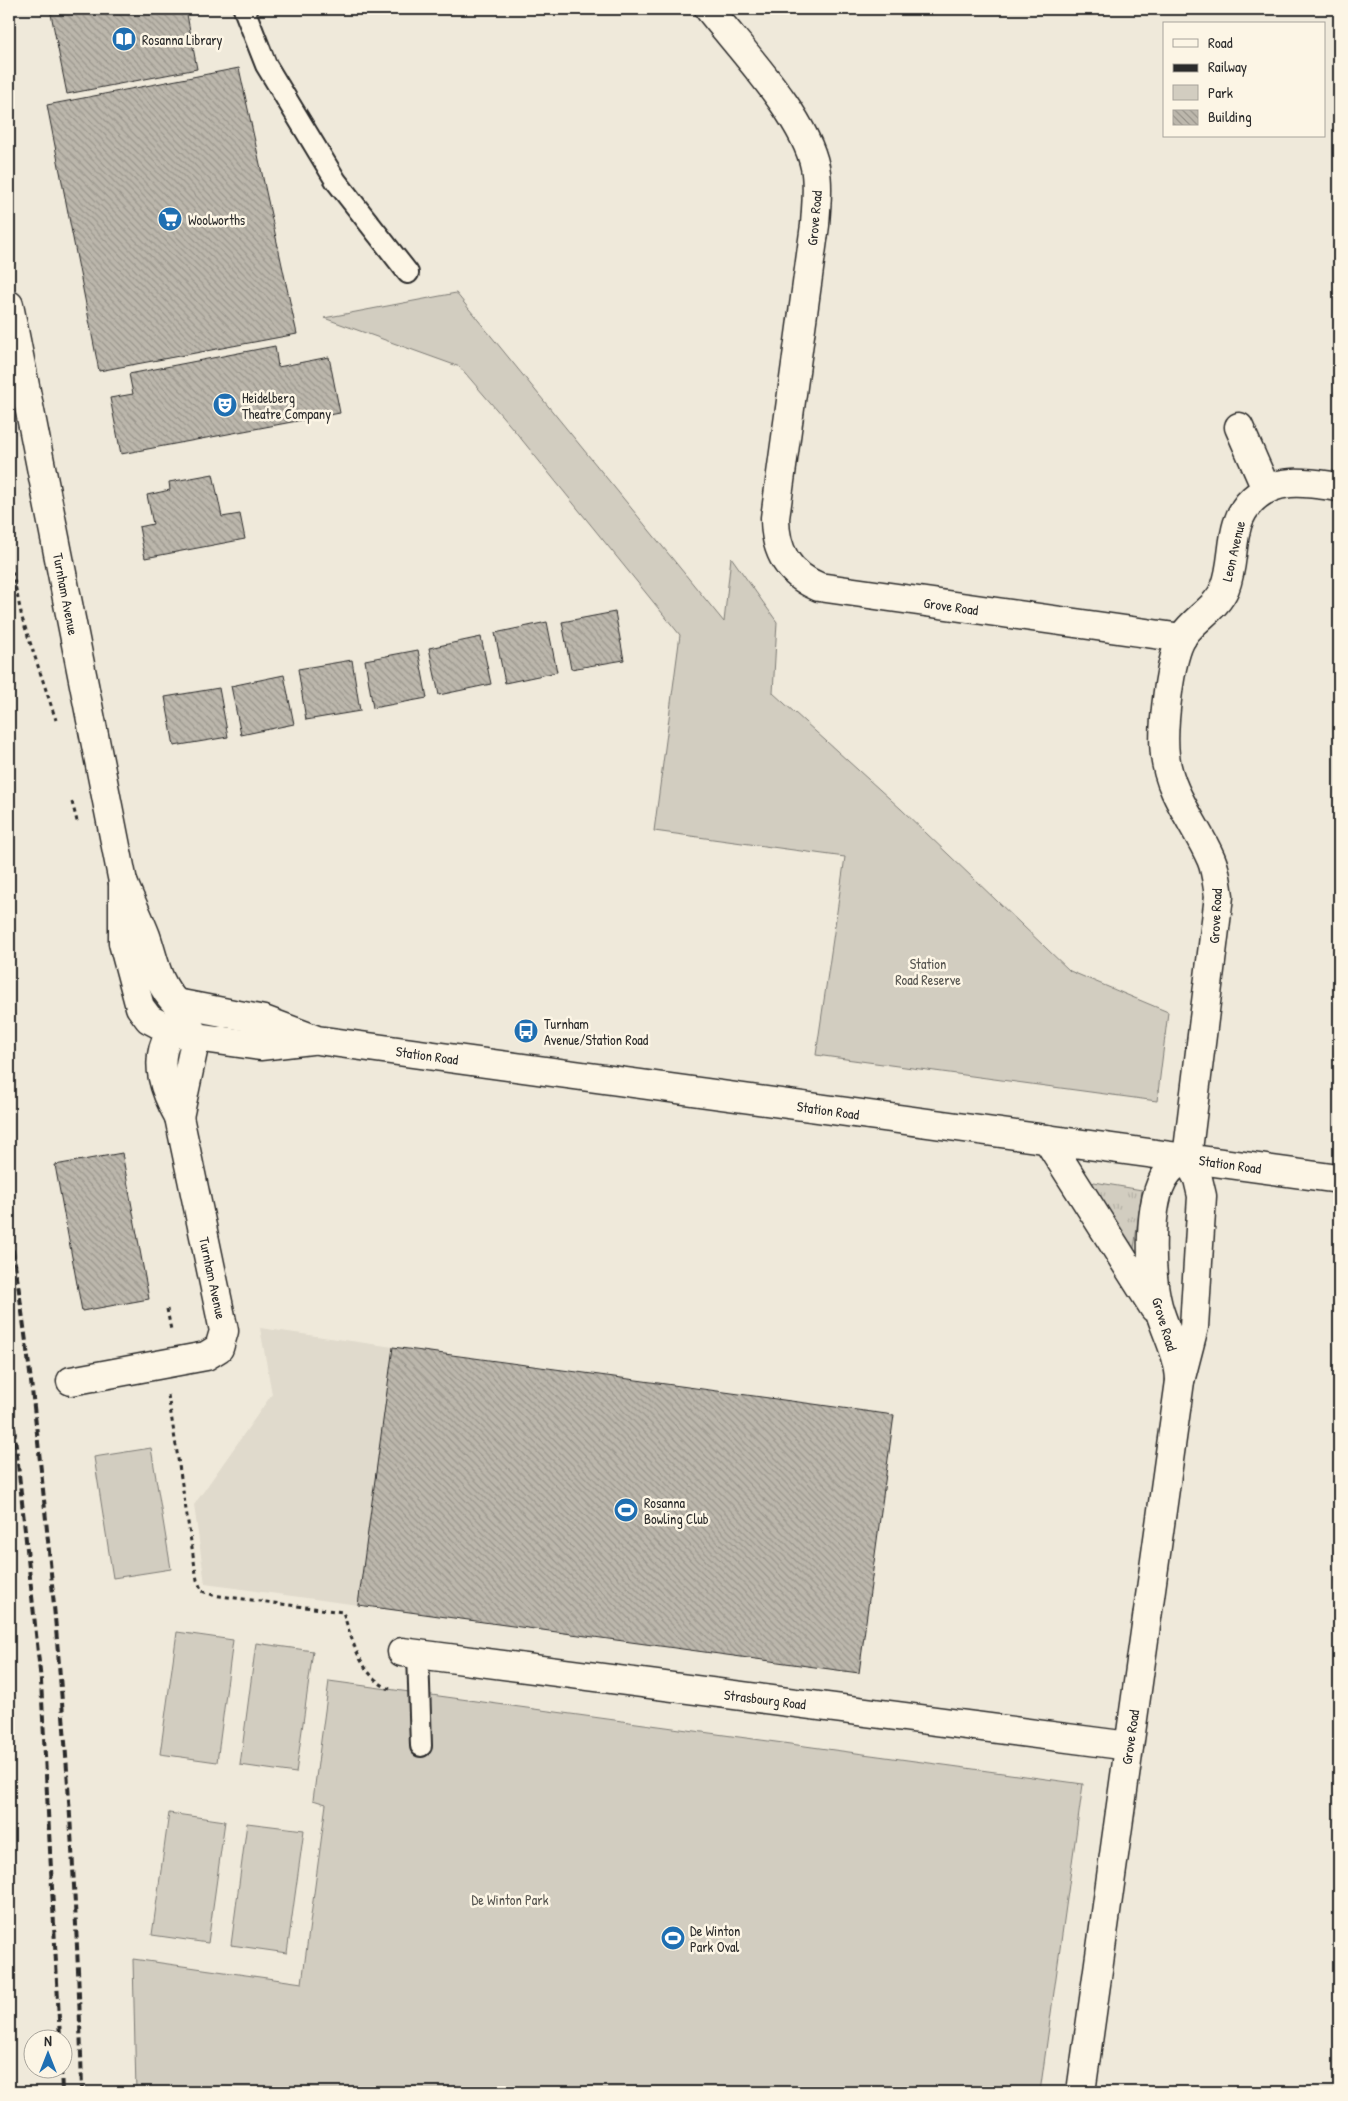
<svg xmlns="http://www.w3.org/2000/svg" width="1348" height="2101" font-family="'Patrick Hand',sans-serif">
  <defs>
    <pattern id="grass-tufts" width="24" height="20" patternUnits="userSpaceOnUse" patternTransform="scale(1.25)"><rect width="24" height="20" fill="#d2cdc0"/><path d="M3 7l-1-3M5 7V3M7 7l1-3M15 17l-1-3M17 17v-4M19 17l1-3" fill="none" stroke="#b4b0a5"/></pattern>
    <pattern id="building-back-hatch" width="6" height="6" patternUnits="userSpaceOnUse" patternTransform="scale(1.25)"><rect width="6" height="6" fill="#bcb7ac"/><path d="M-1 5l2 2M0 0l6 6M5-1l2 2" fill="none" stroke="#99958c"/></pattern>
  </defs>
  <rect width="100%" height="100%" fill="#efe9da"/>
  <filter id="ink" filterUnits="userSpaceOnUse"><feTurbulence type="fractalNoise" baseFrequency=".02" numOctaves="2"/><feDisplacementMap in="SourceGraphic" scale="10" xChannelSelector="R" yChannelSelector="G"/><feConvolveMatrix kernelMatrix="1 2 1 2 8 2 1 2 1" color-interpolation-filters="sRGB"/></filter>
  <g filter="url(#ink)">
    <polygon fill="#e0dacc" points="260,1328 393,1347 358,1605 205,1584 194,1505 272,1394"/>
    <polygon fill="url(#grass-tufts)" stroke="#7e7c76" points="1094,1182 1142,1190 1134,1249 1092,1184"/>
    <g fill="#d2cdc0" stroke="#7e7c76">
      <polygon points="456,293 724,622 731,557 777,622 773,693 901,809 1070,971 1168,1012 1157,1101 816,1055 845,857 654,831 680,635 514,430 460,367 324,318"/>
      <polygon points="151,1448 171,1569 113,1578 94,1457"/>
      <polygon points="177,1632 233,1640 217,1762 160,1754"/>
      <polygon points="256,1643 313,1651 296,1773 240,1765"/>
      <polygon points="329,1681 1083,1784 1040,2092 136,2092 133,1959 302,1983 326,1804 313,1800"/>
      <polygon points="169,1813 225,1821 208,1943 152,1935"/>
      <polygon points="247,1823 304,1830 287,1953 231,1945"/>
    </g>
    <g fill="url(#building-back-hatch)" stroke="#2b2b2b">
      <polygon points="50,9 186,9 197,69 67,94"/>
      <polygon points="239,68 297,334 99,371 47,105"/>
      <polygon points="275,346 278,367 329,357 340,413 121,454 110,398 133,394 129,374"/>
      <polygon points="213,474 222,517 240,514 245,539 145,558 139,527 153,524 147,495 170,490 169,482"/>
      <polygon points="615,612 624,660 571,669 562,622"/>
      <polygon points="547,622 557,672 505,683 495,633"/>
      <polygon points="481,637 491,684 439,695 429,648"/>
      <polygon points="418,650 427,698 373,708 365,660"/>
      <polygon points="352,660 360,711 306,720 298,669"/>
      <polygon points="284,675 294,724 241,735 231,686"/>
      <polygon points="219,688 228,737 174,746 165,697"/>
      <polygon points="122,1153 149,1299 82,1311 55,1165"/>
      <polygon points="393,1347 894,1415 859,1673 358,1605"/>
    </g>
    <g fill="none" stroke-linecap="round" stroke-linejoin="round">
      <defs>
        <g id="service">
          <polyline points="244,9 266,65 336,181 408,273"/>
          <polyline points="418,1654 421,1746"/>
        </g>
        <g id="minor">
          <path d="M 709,9 C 741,50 805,117 815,167 C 819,186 816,206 815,225 L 775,518 C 775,551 788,574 819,587 L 1182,638"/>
          <polyline points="1239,427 1266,489"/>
          <polyline points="179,1117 196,1037 184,1020"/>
          <path d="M 1187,1158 L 1219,896 C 1217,884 1216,870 1211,859 C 1196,824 1169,794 1165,755 C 1162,730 1169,658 1183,636 C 1195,618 1216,609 1225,588 C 1237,558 1227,523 1253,499 C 1277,476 1309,483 1339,487"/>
          <path d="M 71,1381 L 206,1356 L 219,1348 L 224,1331 L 179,1117 C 165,1092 153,1063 169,1035 C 174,1027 183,1023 186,1014"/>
          <polyline points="402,1652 1129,1746"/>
        </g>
        <g id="tertiary">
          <polyline points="9,305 123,882 123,943 140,1007 149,1019 172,1031 196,1037 260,1046 311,1040"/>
          <path d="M 123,882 C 130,900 139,918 146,936 C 155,962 156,982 176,1003 L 264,1020 L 317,1040 L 1339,1179"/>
          <polyline points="1047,1139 1154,1308"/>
          <path d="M 1180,1380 C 1179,1354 1165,1331 1158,1306 C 1150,1275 1147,1201 1166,1175 C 1171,1167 1179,1163 1187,1158"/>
          <polyline points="1081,2092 1180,1381 1194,1327 1202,1196 1198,1179 1187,1158"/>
        </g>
      </defs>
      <use href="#service" stroke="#2b2b2b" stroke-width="24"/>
      <use href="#minor" stroke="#2b2b2b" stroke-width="31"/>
      <use href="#tertiary" stroke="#2b2b2b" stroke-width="31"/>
      <g stroke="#2b2b2b" stroke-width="3" stroke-dasharray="4 4" stroke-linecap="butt">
        <polyline points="9,556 22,618 56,720"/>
        <polyline points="72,802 78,825"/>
        <polyline points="167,1309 171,1330"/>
        <path d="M 168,1395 L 197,1580 L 202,1591 L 213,1595 L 343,1612 C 352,1640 361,1677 390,1689"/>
      </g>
      <use href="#service" stroke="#fcf5e5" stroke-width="20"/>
      <use href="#minor" stroke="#fcf5e5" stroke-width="28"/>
      <use href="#tertiary" stroke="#fcf5e5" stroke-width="28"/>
      <g stroke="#2b2b2b" stroke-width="4" stroke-dasharray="8 4" stroke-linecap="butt">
        <path d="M 9,1226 C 29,1348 42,1472 53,1595 C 68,1760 78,1926 82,2092"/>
        <polyline points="9,1380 41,1681 60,2038"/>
        <polyline points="61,2068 62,2092"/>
      </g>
    </g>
  </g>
  <defs>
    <symbol id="library-disc" viewBox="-11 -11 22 22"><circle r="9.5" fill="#1f6fb2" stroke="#fcf5e5"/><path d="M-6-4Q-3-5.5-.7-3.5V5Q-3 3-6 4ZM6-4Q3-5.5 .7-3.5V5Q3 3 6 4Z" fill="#fff"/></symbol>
    <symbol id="supermarket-disc" viewBox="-11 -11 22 22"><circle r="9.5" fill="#1f6fb2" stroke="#fcf5e5"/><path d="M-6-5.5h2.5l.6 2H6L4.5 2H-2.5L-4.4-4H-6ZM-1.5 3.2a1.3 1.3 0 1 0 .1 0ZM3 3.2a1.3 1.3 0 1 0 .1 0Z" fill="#fff"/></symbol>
    <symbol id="theatre-disc" viewBox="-11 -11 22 22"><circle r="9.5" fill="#1f6fb2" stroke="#fcf5e5"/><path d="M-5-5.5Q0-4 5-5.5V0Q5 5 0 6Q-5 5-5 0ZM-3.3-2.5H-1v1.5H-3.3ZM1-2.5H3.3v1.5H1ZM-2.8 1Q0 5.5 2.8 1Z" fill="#fff"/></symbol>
    <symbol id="bus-disc" viewBox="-11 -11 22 22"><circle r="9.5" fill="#1f6fb2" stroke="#fcf5e5"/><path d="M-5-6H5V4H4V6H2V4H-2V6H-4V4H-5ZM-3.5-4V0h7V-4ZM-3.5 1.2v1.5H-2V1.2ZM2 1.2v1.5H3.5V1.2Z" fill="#fff"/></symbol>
    <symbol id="stadium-disc" viewBox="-11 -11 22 22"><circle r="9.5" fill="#1f6fb2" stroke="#fcf5e5"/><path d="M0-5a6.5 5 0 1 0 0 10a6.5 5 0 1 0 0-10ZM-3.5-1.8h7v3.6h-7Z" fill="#fff"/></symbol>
  </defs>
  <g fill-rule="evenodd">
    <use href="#library-disc" x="110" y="25" width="28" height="28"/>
    <use href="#supermarket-disc" x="156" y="205" width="28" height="28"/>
    <use href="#theatre-disc" x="211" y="391" width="28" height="28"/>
    <use href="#bus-disc" x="512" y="1017" width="28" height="28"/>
    <use href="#stadium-disc" x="612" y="1496" width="28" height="28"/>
    <use href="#stadium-disc" x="659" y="1924" width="28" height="28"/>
  </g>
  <g text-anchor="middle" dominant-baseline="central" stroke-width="5" stroke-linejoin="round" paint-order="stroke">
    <g font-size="14" fill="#2b2b2b" stroke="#fcf5e5" text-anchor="start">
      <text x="142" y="39">Rosanna Library</text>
      <text x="188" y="219">Woolworths</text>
      <text x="242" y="397">Heidelberg<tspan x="242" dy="16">Theatre Company</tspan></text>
      <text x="544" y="1023">Turnham<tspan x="544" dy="16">Avenue/Station Road</tspan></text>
      <text x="644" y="1502">Rosanna<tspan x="644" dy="16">Bowling Club</tspan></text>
      <text x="690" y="1930">De Winton<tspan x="690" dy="16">Park Oval</tspan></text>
    </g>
    <g font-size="14" fill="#2b2b2b" stroke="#fcf5e5">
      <text transform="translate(814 218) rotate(-85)">Grove Road</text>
      <text transform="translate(1233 551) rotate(-77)">Leon Avenue</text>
      <text transform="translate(66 594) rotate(79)">Turnham Avenue</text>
      <text transform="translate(951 606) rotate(8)">Grove Road</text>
      <text transform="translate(1215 916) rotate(-87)">Grove Road</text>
      <text transform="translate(427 1055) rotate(8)">Station Road</text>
      <text transform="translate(828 1110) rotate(8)">Station Road</text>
      <text transform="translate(1230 1164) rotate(8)">Station Road</text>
      <text transform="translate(213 1278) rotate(78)">Turnham Avenue</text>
      <text transform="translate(1165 1324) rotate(73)">Grove Road</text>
      <text transform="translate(765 1699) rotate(7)">Strasbourg Road</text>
      <text transform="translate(1130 1737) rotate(-82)">Grove Road</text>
    </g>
    <g font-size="14" fill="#555450" stroke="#fcf5e5">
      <text x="928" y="963">Station<tspan x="928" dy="16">Road Reserve</tspan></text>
      <text x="510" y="1899">De Winton Park</text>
    </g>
  </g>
  <rect width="1348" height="2101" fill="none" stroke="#fcf5e5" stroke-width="30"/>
  <rect x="15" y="15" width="1318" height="2071" fill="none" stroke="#2b2b2b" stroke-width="2" filter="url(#ink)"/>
  <rect x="1163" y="22" width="162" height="115" fill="#fcf5e5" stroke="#a8a49b"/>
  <rect x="1173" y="39" width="25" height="8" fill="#fcf5e5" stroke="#a8a49b"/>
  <text x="1208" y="48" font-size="15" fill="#2b2b2b">Road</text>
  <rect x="1173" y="64" width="25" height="8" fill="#2b2b2b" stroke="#a8a49b"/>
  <text x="1208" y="72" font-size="15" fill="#2b2b2b">Railway</text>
  <rect x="1173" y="85" width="25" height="15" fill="#d2cdc0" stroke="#a8a49b"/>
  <text x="1208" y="98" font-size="15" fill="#2b2b2b">Park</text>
  <rect x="1173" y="110" width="25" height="15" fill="url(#building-back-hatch)" stroke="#a8a49b"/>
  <text x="1208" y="122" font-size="15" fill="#2b2b2b">Building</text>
  <g transform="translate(48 2054)"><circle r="24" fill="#fcf5e5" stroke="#a8a49b"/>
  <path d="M0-4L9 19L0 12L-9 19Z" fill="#1f6fb2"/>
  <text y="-8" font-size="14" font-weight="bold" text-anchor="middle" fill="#2b2b2b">N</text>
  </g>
</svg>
